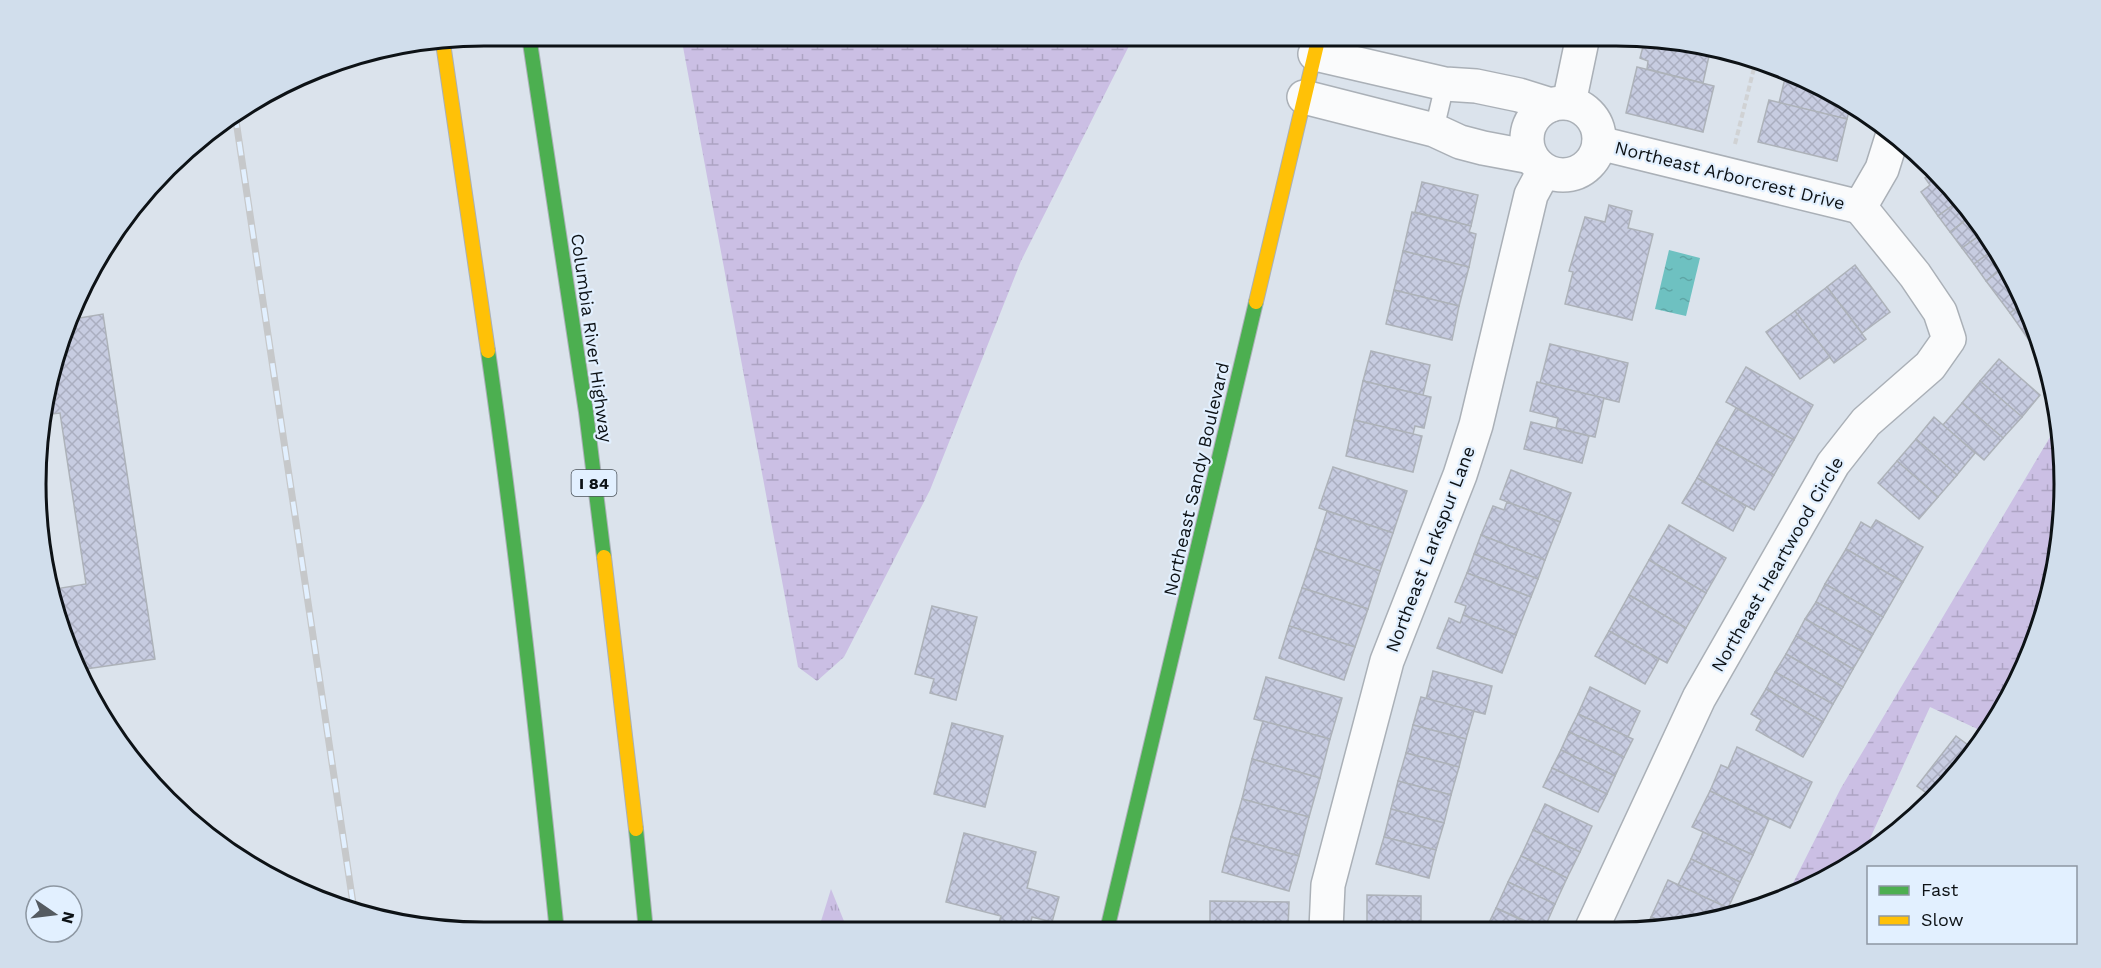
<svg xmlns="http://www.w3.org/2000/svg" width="2101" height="968" font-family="'Work Sans',sans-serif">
  <defs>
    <pattern id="grass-tufts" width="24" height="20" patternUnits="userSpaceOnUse" patternTransform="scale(1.5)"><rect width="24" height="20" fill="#cbbfe4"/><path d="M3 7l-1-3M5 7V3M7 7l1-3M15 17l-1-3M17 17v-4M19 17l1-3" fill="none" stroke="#ada3c3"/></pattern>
    <pattern id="wetland-marsh" width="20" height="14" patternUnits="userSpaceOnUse" patternTransform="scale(1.5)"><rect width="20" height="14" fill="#cbbfe4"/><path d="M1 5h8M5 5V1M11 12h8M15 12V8" fill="none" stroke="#ada3c3"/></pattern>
    <pattern id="water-ripples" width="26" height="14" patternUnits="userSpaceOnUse" patternTransform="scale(1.5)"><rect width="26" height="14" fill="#6ec1c1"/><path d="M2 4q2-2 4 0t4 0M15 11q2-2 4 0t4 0" fill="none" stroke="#5ea5a5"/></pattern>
    <pattern id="building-cross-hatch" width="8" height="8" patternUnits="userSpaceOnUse" patternTransform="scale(1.5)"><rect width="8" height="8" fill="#c7cce1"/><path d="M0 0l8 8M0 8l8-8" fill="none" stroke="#aaaec0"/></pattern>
  </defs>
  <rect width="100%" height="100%" fill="#dbe3ec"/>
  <polygon fill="url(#grass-tufts)" points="831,889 848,931 818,931"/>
  <g fill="url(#wetland-marsh)">
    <polygon points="681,36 1134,36 1021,261 930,490 844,657 817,681 798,667"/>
    <polygon points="2059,422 2065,484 2056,571 2031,655 1986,733 1930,707 1862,856 1785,899 1841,788"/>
  </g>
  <polygon fill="url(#water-ripples)" points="1669,250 1700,258 1686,316 1655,309"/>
  <g fill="url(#building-cross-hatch)" stroke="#adb2b9" stroke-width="1.5">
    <polygon points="1496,36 1528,36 1526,43"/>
    <polygon points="1645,39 1711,47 1703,83 1647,69 1648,61 1640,58"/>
    <polygon points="1637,67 1714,86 1703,132 1626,113"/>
    <polygon points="1787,70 1851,103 1847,119 1779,103"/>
    <polygon points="1769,100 1847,119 1837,161 1758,142"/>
    <polygon points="1936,170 1960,200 1938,216 1921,192 1930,185 1925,178"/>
    <polygon points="1422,182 1478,195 1471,226 1415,212"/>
    <polygon points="1960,200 1973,215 1950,232 1938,216"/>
    <polygon points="1609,205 1632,211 1628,228 1653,234 1632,320 1565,304 1573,272 1569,271 1585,217 1605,222"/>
    <polygon points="1412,212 1471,226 1469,232 1476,234 1469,267 1403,251"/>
    <polygon points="1973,215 1986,231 1962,248 1950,232"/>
    <polygon points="1986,231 1996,248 1974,264 1962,248"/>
    <polygon points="1996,248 2006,266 1986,281 1974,264"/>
    <polygon points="1403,251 1469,267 1459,306 1394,290"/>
    <polygon points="1855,265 1890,312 1862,333 1827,287"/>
    <polygon points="2006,266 2025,302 2010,313 1986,281"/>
    <polygon points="1827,287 1866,339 1834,363 1795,311"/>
    <polygon points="1394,290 1459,306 1452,340 1386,324"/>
    <polygon points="2025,302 2031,312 2040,341 2033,346 2010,313"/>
    <polygon points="1795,311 1830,357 1800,379 1766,332"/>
    <polygon points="103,314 155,659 79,670 62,632 55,589 86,584 60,413 44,415 45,397 74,319"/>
    <polygon points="1550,344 1628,363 1619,402 1540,383"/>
    <polygon points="1371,351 1430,365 1423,395 1363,381"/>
    <polygon points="1999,359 2040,395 2022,417 1980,381"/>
    <polygon points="1746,367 1813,405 1794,440 1726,402"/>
    <polygon points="1363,381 1431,397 1424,428 1415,426 1413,434 1354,420"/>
    <polygon points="1980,381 2022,417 2003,438 1962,403"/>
    <polygon points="1537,382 1604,398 1595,437 1556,428 1558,418 1530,411"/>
    <polygon points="1962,403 2003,438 1984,460 1943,425"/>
    <polygon points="1736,408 1794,440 1774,475 1716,443"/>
    <polygon points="1934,417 1975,453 1957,475 1916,439"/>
    <polygon points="1354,420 1422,436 1413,472 1346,456"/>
    <polygon points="1531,422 1589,436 1582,463 1524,449"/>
    <polygon points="1916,439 1957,475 1938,497 1897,461"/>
    <polygon points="1716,443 1774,475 1754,510 1697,478"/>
    <polygon points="1897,461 1938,497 1919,519 1878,483"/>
    <polygon points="1333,467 1407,491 1393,533 1319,508"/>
    <polygon points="1511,470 1571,493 1560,522 1500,499"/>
    <polygon points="1697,478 1746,506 1733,531 1682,503"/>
    <polygon points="1507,502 1560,522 1545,560 1481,535 1493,506 1504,510"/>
    <polygon points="1327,511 1393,533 1380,571 1315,549"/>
    <polygon points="1876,520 1923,547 1903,582 1846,549 1861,522 1871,528"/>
    <polygon points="1669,525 1726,558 1706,593 1649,560"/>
    <polygon points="1481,535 1545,560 1538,579 1474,554"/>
    <polygon points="1315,549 1380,571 1368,609 1302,588"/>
    <polygon points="1846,549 1903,582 1883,617 1825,584"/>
    <polygon points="1474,554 1538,579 1531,597 1467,573"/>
    <polygon points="1649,560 1706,593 1686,628 1629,595"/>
    <polygon points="1467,573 1531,597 1516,635 1463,615 1466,606 1455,602"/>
    <polygon points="1825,584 1883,617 1873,634 1816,602"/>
    <polygon points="1302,588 1368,609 1355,647 1289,626"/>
    <polygon points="1629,595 1686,628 1667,663 1609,631"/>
    <polygon points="1816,602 1873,634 1863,652 1805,619"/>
    <polygon points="932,606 977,617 956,700 930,693 934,679 915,674"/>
    <polygon points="1463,615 1516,635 1502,673 1437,648 1449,618 1460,623"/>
    <polygon points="1805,619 1863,652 1853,669 1796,636"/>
    <polygon points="1289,626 1355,647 1344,680 1279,658"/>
    <polygon points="1609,631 1659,659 1645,684 1595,656"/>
    <polygon points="1796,636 1853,669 1843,687 1786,654"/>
    <polygon points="1786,654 1843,687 1833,704 1775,672"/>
    <polygon points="1433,671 1492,686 1485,714 1426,699"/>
    <polygon points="1775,672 1833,704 1823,722 1766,689"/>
    <polygon points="1266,677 1342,698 1330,739 1254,719"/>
    <polygon points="1590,687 1640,711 1628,737 1578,714"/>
    <polygon points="1766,689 1823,722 1803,757 1756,730 1761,720 1751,714"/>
    <polygon points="1421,697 1474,711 1466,739 1413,725"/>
    <polygon points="1578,714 1633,739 1624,757 1569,732"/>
    <polygon points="1263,721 1330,739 1320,778 1252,759"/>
    <polygon points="952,723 1003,736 985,807 934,794"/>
    <polygon points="1413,725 1466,739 1459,767 1406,753"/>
    <polygon points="1569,732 1624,757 1615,776 1561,750"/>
    <polygon points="1956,736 1976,751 1932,797 1917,786"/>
    <polygon points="1737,747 1812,782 1790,828 1710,791 1721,765 1728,768"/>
    <polygon points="1561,750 1615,776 1607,794 1552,768"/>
    <polygon points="1406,753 1459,767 1451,795 1398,781"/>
    <polygon points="1252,759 1320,778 1309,817 1242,799"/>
    <polygon points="1552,768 1607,794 1598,812 1543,787"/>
    <polygon points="1398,781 1451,795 1444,823 1391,809"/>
    <polygon points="1710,791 1769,819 1753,855 1692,827"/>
    <polygon points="1242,799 1309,817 1299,856 1231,837"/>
    <polygon points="1545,804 1592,826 1580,852 1533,830"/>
    <polygon points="1391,809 1444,823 1436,850 1384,837"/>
    <polygon points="1533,830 1580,852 1567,878 1521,856"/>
    <polygon points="1703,832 1753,855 1740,882 1691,859"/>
    <polygon points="964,833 1036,852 1027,888 1059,897 1052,922 1032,917 1029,930 997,930 1001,916 946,902"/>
    <polygon points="1231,837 1299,856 1289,891 1222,872"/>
    <polygon points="1384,837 1436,850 1429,878 1376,864"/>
    <polygon points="1521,856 1567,878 1555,904 1508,882"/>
    <polygon points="1691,859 1740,882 1728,908 1678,885"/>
    <polygon points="1668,880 1728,908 1725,915 1676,928 1651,917"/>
    <polygon points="1508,882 1555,904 1544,929 1496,908"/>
    <polygon points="1367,895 1421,896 1421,925 1367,924"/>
    <polygon points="1210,901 1289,902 1288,929 1210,930"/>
    <polygon points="1496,908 1540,929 1486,929"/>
    <polygon points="1651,917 1676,928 1646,928"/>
    <polygon points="1367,924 1421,925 1421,929 1366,929"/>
  </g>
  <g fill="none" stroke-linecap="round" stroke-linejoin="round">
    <defs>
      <polyline id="lane" points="1434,130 1445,84"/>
      <g id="street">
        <polyline points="1315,54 1445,84 1476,86 1519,95 1551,105"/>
        <polyline points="1304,97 1434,130 1460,142 1483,148 1531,157"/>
        <circle cx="1563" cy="139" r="36"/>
        <polyline points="1569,103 1583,36"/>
        <polyline points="1599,143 1860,207"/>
        <polyline points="1860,207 1882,169 1893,134"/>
        <polyline points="1592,928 1699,698 1833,464 1866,422 1930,366 1949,339 1940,312 1915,275 1860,207"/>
        <polyline points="1326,929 1328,885 1387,661 1460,475 1476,425 1531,195 1544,171"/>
      </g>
      <g id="fast">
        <polyline points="529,36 586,412 604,557"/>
        <path d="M 488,351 C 516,544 537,738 557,932"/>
        <polyline points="636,829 646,931"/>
        <polyline points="1107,930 1256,302"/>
      </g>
      <g id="slow">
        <polyline points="443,43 488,351"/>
        <polyline points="1256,302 1319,36"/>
        <polyline points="604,557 636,829"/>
      </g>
    </defs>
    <use href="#lane" stroke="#aab0b7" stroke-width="21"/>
    <use href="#street" stroke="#aab0b7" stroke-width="36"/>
    <use href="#fast" stroke="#aab0b7" stroke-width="16"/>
    <use href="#slow" stroke="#aab0b7" stroke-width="16"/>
    <polyline stroke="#d0d2d4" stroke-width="4" stroke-dasharray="6 3" stroke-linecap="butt" points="1735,144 1756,60"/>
    <use href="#lane" stroke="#fafbfc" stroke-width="18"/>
    <use href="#street" stroke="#fafbfc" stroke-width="33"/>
    <use href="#fast" stroke="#4caf50" stroke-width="14"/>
    <use href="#slow" stroke="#ffc107" stroke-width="14"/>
    <defs>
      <polyline id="rail" points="235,114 354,910"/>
    </defs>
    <use href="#rail" stroke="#c6c8ca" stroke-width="7"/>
    <use href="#rail" stroke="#e2f0ff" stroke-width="4.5" stroke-dasharray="14" stroke-linecap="butt"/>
  </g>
  <g text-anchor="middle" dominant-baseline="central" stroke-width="4.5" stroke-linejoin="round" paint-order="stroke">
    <rect fill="#e2f0ff" stroke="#4d555c" stroke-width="1.5" x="571.5" y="470" width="45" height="26" rx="4.5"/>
    <g font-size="16" font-weight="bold" fill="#0d1216">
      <text x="594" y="483">I 84</text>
    </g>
    <g font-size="18" fill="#0d1216" stroke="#e2f0ff">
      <text transform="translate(1730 175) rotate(14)">Northeast Arborcrest Drive</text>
      <text transform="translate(592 338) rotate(82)">Columbia River Highway</text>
      <text transform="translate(1196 479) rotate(-77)">Northeast Sandy Boulevard</text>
      <text transform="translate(1430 549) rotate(-69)">Northeast Larkspur Lane</text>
      <text transform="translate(1777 564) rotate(-60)">Northeast Heartwood Circle</text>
    </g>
  </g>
  <path d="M0 0H2101V968H0ZM484 46H1616A438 438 0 0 1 2054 484V484A438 438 0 0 1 1616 922H484A438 438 0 0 1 46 484V484A438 438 0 0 1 484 46Z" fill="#d1deec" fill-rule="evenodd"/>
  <path fill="none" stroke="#0d1216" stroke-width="3" d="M484 46H1616A438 438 0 0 1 2054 484V484A438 438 0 0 1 1616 922H484A438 438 0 0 1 46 484V484A438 438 0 0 1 484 46Z"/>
  <rect x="1867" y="866" width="210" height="78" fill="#e2f0ff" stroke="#8d97a2" stroke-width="1.5"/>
  <rect x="1879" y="886" width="30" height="9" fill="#4caf50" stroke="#8d97a2" stroke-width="1.5"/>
  <text x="1921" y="896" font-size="18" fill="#0d1216">Fast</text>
  <rect x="1879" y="916" width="30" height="9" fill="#ffc107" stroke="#8d97a2" stroke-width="1.5"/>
  <text x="1921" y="926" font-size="18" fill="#0d1216">Slow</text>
  <g transform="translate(54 914) rotate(104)"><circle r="28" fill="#e2f0ff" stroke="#8d97a2" stroke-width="1.5"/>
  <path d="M0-4.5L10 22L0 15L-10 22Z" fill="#555b61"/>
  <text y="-9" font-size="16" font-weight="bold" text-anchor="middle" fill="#0d1216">N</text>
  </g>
</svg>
